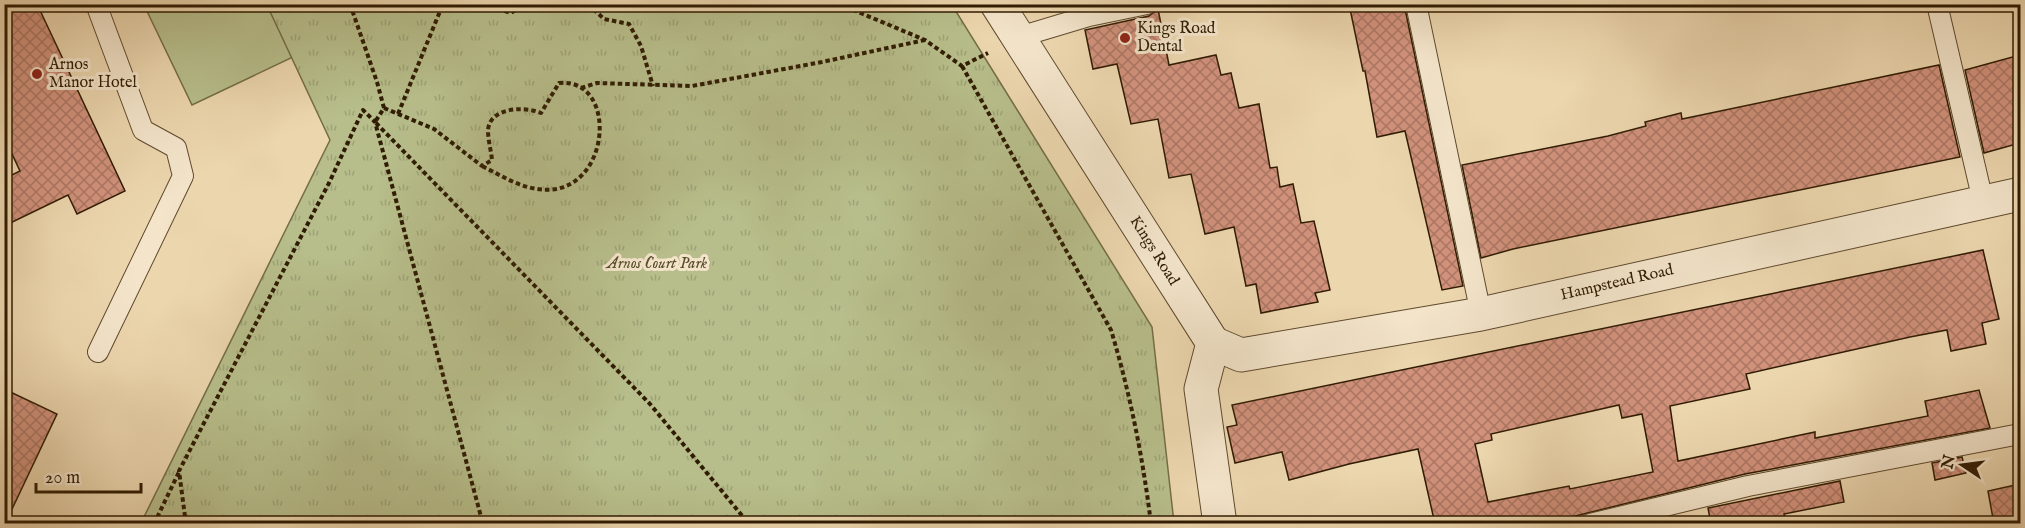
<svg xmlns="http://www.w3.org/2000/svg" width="2025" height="528" font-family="'IM FELL English',serif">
  <defs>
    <pattern id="park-tufts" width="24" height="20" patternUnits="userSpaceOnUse" patternTransform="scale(1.5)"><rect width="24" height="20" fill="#b7be8b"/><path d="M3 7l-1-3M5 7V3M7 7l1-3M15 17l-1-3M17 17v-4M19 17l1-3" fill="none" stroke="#9ea376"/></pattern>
    <pattern id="building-cross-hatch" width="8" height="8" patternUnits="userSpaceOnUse" patternTransform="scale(1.5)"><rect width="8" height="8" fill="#d1917b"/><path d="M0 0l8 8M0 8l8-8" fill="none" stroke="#aa7663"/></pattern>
  </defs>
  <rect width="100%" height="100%" fill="#ecd6ae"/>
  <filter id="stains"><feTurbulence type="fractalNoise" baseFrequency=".00333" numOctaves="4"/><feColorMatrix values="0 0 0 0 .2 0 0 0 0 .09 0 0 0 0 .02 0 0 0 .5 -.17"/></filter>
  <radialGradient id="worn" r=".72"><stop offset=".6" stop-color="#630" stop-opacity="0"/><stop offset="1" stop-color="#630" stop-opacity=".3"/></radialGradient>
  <polygon fill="#b7be8b" stroke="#746d47" stroke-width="1.5" points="144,5 267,5 293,57 192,105"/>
  <polygon fill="url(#park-tufts)" stroke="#746d47" stroke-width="1.5" points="267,5 952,5 1152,327 1174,523 141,523 330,140"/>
  <g fill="url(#building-cross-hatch)" stroke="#301c03" stroke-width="1.5" fill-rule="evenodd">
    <polygon points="4,4 37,4 125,191 77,214 68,195 4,226 4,179 20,171 4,137"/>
    <polygon points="1349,4 1404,4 1463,286 1442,290 1405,131 1377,137 1365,71 1363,71"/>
    <polygon points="1158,9 1169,65 1216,55 1221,75 1231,73 1239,108 1259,104 1270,168 1277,167 1280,187 1293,184 1301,223 1314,221 1330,290 1315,293 1318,302 1261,313 1256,284 1246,286 1234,227 1205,234 1191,174 1169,178 1158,119 1131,124 1117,64 1093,69 1085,30 1149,16"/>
    <polygon points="2020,55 2020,143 1984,153 1965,70"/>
    <polygon points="1939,65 1960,157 1513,249 1481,258 1462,165 1608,136 1646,126 1645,122 1681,113 1682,119"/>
    <path d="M 1983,250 L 1999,319 L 1982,323 L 1986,344 L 1951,351 L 1947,330 L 1910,337 L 1746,374 L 1750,389 L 1670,406 L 1678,461 L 1815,432 L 1815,438 L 1928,416 L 1925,401 L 1979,390 L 1990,428 L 1745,474 L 1543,524 L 1435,524 L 1418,449 L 1349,464 L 1289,480 L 1282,452 L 1235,463 L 1227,427 L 1237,425 L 1232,405 ZM 1619,405 L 1622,418 L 1642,414 L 1653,472 L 1570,489 L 1569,486 L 1488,502 L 1475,444 L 1492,440 L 1491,434 Z"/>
    <polygon points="4,389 57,414 5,524 4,524"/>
    <polygon points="1962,457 1966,473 1935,480 1932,463"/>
    <polygon points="1840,481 1844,502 1784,514 1787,524 1711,524 1708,508"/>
    <polygon points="2020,484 2020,524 1994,524 1988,491"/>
  </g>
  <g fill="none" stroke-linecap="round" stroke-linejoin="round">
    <defs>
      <g id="lane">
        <polyline points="96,4 143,130 176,148 183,176 98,352"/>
        <polyline points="1416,4 1481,314"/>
        <polyline points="1937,4 1983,201"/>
        <polyline points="1019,37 1089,16 1147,4"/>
        <polyline points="1590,524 1748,486 2020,434"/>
      </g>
      <g id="street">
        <polyline points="997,4 1213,343 1201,389 1220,524"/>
        <polyline points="1213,343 1241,355 1481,314 2020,194"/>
      </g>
    </defs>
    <use href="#lane" stroke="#5f4a2e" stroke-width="22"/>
    <use href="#street" stroke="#5f4a2e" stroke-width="35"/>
    <g stroke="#301c03" stroke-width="4" stroke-dasharray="4.5 3" stroke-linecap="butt">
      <polyline points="350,4 377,82 384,108 375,122 650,404 749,524"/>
      <polyline points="483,4 511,13 524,4"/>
      <polyline points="588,4 604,19 629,24 641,46 653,86"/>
      <polyline points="839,4 925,40 962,66 988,53"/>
      <path d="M 962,66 L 1111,330 C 1130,393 1143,458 1151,524"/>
      <polyline points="581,88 597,83 692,86 822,62 925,40"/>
      <path d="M 384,108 L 434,129 L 482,166 L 492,160 C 491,150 488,140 488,130 C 490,107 525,106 541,113 L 559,83 C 621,77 611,201 537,189 C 517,186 500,175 482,166"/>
      <polyline points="398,114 443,4"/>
      <polyline points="154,524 179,472"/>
      <polyline points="186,524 179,471 329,183 363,110 375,122 483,524"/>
    </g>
    <use href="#lane" stroke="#f3e4ca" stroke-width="20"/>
    <use href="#street" stroke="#f3e4ca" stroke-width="33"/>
  </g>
  <g fill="#8f2418" stroke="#f3e4ca" stroke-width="2">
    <circle cx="1125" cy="38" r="6"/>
    <circle cx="37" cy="74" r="6"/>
  </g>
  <g text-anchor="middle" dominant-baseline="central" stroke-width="6" stroke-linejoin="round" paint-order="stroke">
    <g font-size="16" fill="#301c03" stroke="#f3e4ca" text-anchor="start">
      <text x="1137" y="29">Kings Road<tspan x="1137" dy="18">Dental</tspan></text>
      <text x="49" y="65">Arnos<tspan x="49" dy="18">Manor Hotel</tspan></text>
    </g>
    <g font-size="16" fill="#301c03" stroke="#f3e4ca">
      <text transform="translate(1154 251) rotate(58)">Kings Road</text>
      <text transform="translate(1617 283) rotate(-13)">Hampstead Road</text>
    </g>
    <g font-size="16" font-style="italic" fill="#584d2c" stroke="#f3e4ca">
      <text x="657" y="264">Arnos Court Park</text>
    </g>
  </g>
  <rect width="2025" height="528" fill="none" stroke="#ecd6ae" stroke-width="24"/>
  <rect x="6" y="6" width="2013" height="516" fill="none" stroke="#301c03" stroke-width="3"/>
  <rect x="12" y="12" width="2001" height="504" fill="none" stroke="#301c03" stroke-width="1.5"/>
  <g transform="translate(1962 465) rotate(283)" stroke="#f3e4ca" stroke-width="4.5" paint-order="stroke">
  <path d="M0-4.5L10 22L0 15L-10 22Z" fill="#301c03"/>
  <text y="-9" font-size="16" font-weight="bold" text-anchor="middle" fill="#301c03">N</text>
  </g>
  <path d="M36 483v9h105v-9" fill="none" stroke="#301c03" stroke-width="3"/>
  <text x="45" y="483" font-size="18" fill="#301c03" stroke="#f3e4ca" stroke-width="4.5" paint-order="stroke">20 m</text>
  <rect width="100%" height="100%" filter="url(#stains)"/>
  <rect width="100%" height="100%" fill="url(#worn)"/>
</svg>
